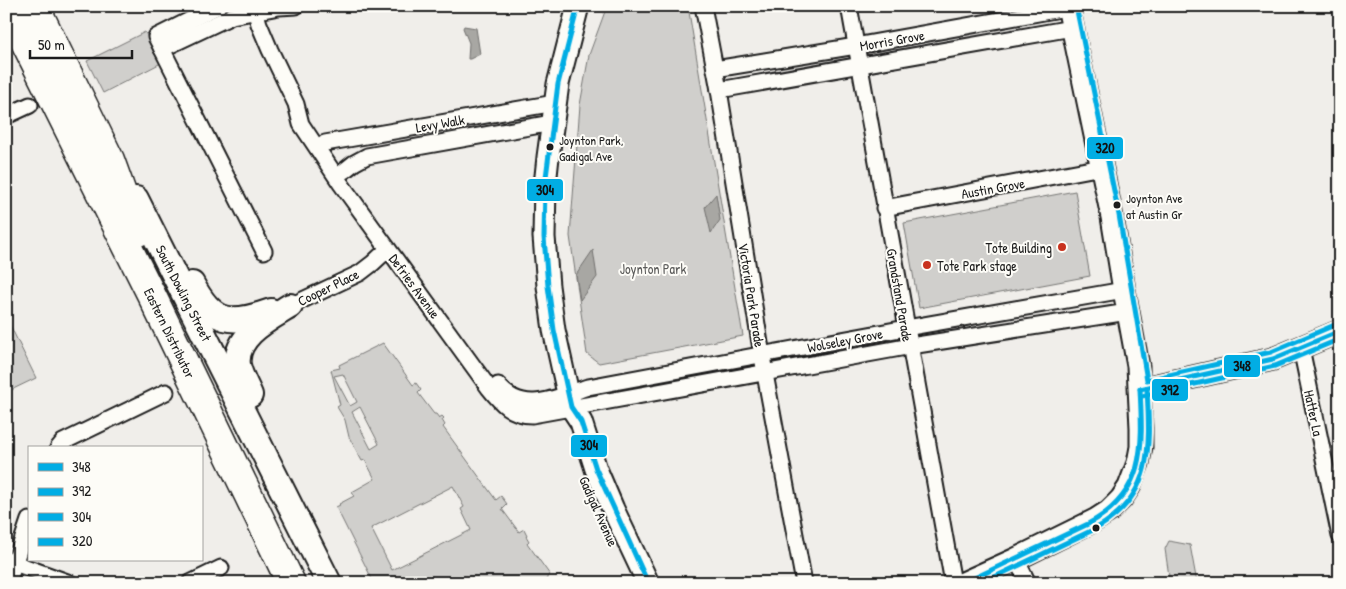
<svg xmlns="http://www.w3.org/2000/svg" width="1346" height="589" font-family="'Patrick Hand',sans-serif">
  <rect width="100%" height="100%" fill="#f0eeea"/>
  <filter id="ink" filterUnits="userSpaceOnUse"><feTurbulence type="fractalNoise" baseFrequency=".02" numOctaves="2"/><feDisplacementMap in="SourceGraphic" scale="10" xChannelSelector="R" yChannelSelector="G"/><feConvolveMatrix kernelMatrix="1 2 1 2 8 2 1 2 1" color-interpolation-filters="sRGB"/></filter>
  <g filter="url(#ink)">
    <g fill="#d0cfcc" stroke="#767674" fill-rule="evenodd">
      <polygon points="607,6 688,6 743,336 599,363 587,354 570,236 580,105 589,55"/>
      <polygon points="145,32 161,63 103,93 87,61"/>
      <polygon points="1075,191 1090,276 919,308 904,223"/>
      <polygon points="7,319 36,378 9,391 6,385"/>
      <path d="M 383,343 L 413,385 L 416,383 L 421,390 L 418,393 L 434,414 L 436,414 L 439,418 L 442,416 L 444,418 L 442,420 L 445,425 L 443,427 L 496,500 L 501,496 L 507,504 L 502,509 L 519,532 L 524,529 L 527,535 L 526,536 L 529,541 L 527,543 L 550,575 L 547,577 L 547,579 L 540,583 L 521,583 L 520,580 L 515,583 L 374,583 L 336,507 L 340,505 L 339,504 L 354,496 L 352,492 L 375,479 L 365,460 L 362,461 L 349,437 L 345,420 L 337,407 L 340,405 L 331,370 L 340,368 L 339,365 ZM 343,374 L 357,402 L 350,406 L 334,376 ZM 360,407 L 379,444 L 371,449 L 352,412 ZM 453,486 L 464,507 L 461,509 L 471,530 L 392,570 L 371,528 Z"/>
      <polygon points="1169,541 1190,545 1197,583 1170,583 1165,549"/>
    </g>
    <g fill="#a8a7a3" stroke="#706f6d">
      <polygon points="464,26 476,28 480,54 470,59 468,59 469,43 463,28"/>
      <polygon points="716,194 720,220 711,233 705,207"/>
      <polygon points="593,250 597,277 580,300 576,275"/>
    </g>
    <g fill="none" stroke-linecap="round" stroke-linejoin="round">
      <defs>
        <g id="street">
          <polyline points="218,6 156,37 264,251"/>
          <path d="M 254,6 L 259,24 L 270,50 L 296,104 L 301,124 L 341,184 L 489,388 C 501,403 511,415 532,415 L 917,345 L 1128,312"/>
          <polyline points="703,6 719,90 765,374 804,583"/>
          <polyline points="849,6 953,583"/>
          <polyline points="162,49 232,16 279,7 296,6"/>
          <polyline points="715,69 856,46 1077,6"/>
          <polyline points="719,90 1072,28"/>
          <polyline points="6,116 30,105"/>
          <polyline points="325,143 555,103"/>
          <polyline points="344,171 354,163 367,156 552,123"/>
          <polyline points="884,208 1102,167"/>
          <polyline points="290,306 360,273 373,263 388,249"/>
          <polyline points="1301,348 1340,536"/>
          <path d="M 498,385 C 523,416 557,397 588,387 L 906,328 L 1124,290"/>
          <polyline points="58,448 63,442 166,392"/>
          <polyline points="1016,559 1028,583"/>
          <polyline points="6,560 70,583"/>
          <polyline points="8,583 29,520"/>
          <polyline points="190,583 221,568"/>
        </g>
        <g id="secondary">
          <polyline points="578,6 558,84 548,157 545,185 544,237 548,286 554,330 571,407 581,422 596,469 613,509 648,583"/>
          <polyline points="1140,389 1273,359 1340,331"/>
          <polyline points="963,583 1016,559 1095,520 1109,511 1121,499 1129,487 1138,463 1141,447 1141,428 1138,366 1124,290 1112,217 1068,6"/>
        </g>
        <g id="primary">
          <polyline points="136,199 329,583"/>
          <path d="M 192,284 C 214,325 231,325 271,311"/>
          <path d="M 250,395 C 246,385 240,376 238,365 C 234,336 269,319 290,306"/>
        </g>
        <g id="highway">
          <polyline points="7,6 153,298 291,583"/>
          <polyline points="35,6 110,160 131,218 138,232"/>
        </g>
      </defs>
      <use href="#street" stroke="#1c1c1c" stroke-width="19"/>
      <use href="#secondary" stroke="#1c1c1c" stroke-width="25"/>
      <use href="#primary" stroke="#1c1c1c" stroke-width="28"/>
      <use href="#highway" stroke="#1c1c1c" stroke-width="31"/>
      <use href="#street" stroke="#fdfcf7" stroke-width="15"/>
      <use href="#secondary" stroke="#fdfcf7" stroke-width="21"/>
      <use href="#primary" stroke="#fdfcf7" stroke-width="24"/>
      <use href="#highway" stroke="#fdfcf7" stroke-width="28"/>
      <defs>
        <g id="bus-1">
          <polyline points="1140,389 1273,359 1340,331"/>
          <path d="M 964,583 L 1088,524 C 1146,493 1143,447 1140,389"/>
        </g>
        <g id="bus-2">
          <polyline points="1142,396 1275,366 1340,339"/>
          <path d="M 982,583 L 1097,528 C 1154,495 1150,446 1147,389"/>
        </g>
        <polyline id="bus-3" points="578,6 558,84 545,185 544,237 548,286 554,330 571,407 581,422 596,469 648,583"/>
        <polyline id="bus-4" points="1076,6 1119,215 1147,380 1271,352 1337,324"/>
      </defs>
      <use href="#bus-1" stroke="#fdfcf7" stroke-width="9"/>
      <use href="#bus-2" stroke="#fdfcf7" stroke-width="9"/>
      <use href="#bus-3" stroke="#fdfcf7" stroke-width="9"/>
      <use href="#bus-4" stroke="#fdfcf7" stroke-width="9"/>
      <use href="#bus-1" stroke="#01ade4" stroke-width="5"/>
      <use href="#bus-2" stroke="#01ade4" stroke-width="5"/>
      <use href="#bus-3" stroke="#01ade4" stroke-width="5"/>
      <use href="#bus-4" stroke="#01ade4" stroke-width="5"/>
    </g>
  </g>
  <g fill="#1c1c1c" stroke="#fdfcf7" stroke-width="2">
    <circle cx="550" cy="147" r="4.5"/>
    <circle cx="1117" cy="205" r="4.5"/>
    <circle cx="1096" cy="528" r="4.5"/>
  </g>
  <g fill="#c8321e" stroke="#fdfcf7" stroke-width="2">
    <circle cx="1062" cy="247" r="5"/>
    <circle cx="927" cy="265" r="5"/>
  </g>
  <g text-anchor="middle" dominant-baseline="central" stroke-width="4" stroke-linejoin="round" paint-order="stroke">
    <g font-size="13" fill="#1c1c1c" stroke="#fdfcf7" text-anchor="start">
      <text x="559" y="140">Joynton Park,<tspan x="559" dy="16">Gadigal Ave</tspan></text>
      <text x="1126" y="198">Joynton Ave<tspan x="1126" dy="16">at Austin Gr</tspan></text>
    </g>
    <g font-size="14" fill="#1c1c1c" stroke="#fdfcf7">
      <text transform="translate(892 40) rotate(-10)">Morris Grove</text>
      <text transform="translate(440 123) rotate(-10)">Levy Walk</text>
      <text transform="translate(993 188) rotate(-10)">Austin Grove</text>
      <text transform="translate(415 286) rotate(54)">Defries Avenue</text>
      <text transform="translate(328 287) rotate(-26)">Cooper Place</text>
      <text transform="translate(184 293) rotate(63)">South Dowling Street</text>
      <text transform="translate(752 295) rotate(81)">Victoria Park Parade</text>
      <text transform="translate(900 295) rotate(80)">Grandstand Parade</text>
      <text transform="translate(170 333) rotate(64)">Eastern Distributor</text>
      <text transform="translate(845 340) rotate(-11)">Wolseley Grove</text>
      <text transform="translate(1314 413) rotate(78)">Hatter La</text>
      <text transform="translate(599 511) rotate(66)">Gadigal Avenue</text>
    </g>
    <g font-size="14" fill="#1c1c1c" stroke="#fdfcf7" text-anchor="end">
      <text x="1052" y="247">Tote Building</text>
      <text x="937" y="265" text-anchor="start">Tote Park stage</text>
    </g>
    <g font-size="14" fill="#5b5b5a" stroke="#fdfcf7">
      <text x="653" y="268">Joynton Park</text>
    </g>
  </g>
  <g stroke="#fdfcf7" stroke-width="2">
    <rect x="1086" y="136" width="38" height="24" rx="5" fill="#01ade4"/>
    <rect x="526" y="178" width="38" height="24" rx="5" fill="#01ade4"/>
    <rect x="1223" y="354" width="38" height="24" rx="5" fill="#01ade4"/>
    <rect x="1151" y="378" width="38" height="24" rx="5" fill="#01ade4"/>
    <rect x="570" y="434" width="38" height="24" rx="5" fill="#01ade4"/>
  </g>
  <g font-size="14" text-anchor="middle" font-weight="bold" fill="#111">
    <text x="1105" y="153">320</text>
    <text x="545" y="195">304</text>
    <text x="1242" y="371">348</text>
    <text x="1170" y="395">392</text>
    <text x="589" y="450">304</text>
  </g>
  <rect width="1346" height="589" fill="none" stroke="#fdfcf7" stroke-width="25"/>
  <rect x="12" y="12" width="1321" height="564" fill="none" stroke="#1c1c1c" stroke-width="2" filter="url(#ink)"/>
  <rect x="28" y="446" width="175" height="115" fill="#fdfcf7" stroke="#a3a29f"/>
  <rect x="38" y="463" width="25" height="8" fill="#01ade4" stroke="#a3a29f"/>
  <text x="72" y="472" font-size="15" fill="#1c1c1c">348</text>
  <rect x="38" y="488" width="25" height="8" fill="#01ade4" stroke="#a3a29f"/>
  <text x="72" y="496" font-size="15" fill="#1c1c1c">392</text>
  <rect x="38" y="513" width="25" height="8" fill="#01ade4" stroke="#a3a29f"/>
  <text x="72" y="522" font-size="15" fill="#1c1c1c">304</text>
  <rect x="38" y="538" width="25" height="8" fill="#01ade4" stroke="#a3a29f"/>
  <text x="72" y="546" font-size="15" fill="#1c1c1c">320</text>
  <path d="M30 50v8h102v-8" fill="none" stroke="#1c1c1c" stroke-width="2.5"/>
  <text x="38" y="50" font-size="15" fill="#1c1c1c" stroke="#fdfcf7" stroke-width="4" paint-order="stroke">50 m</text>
</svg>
